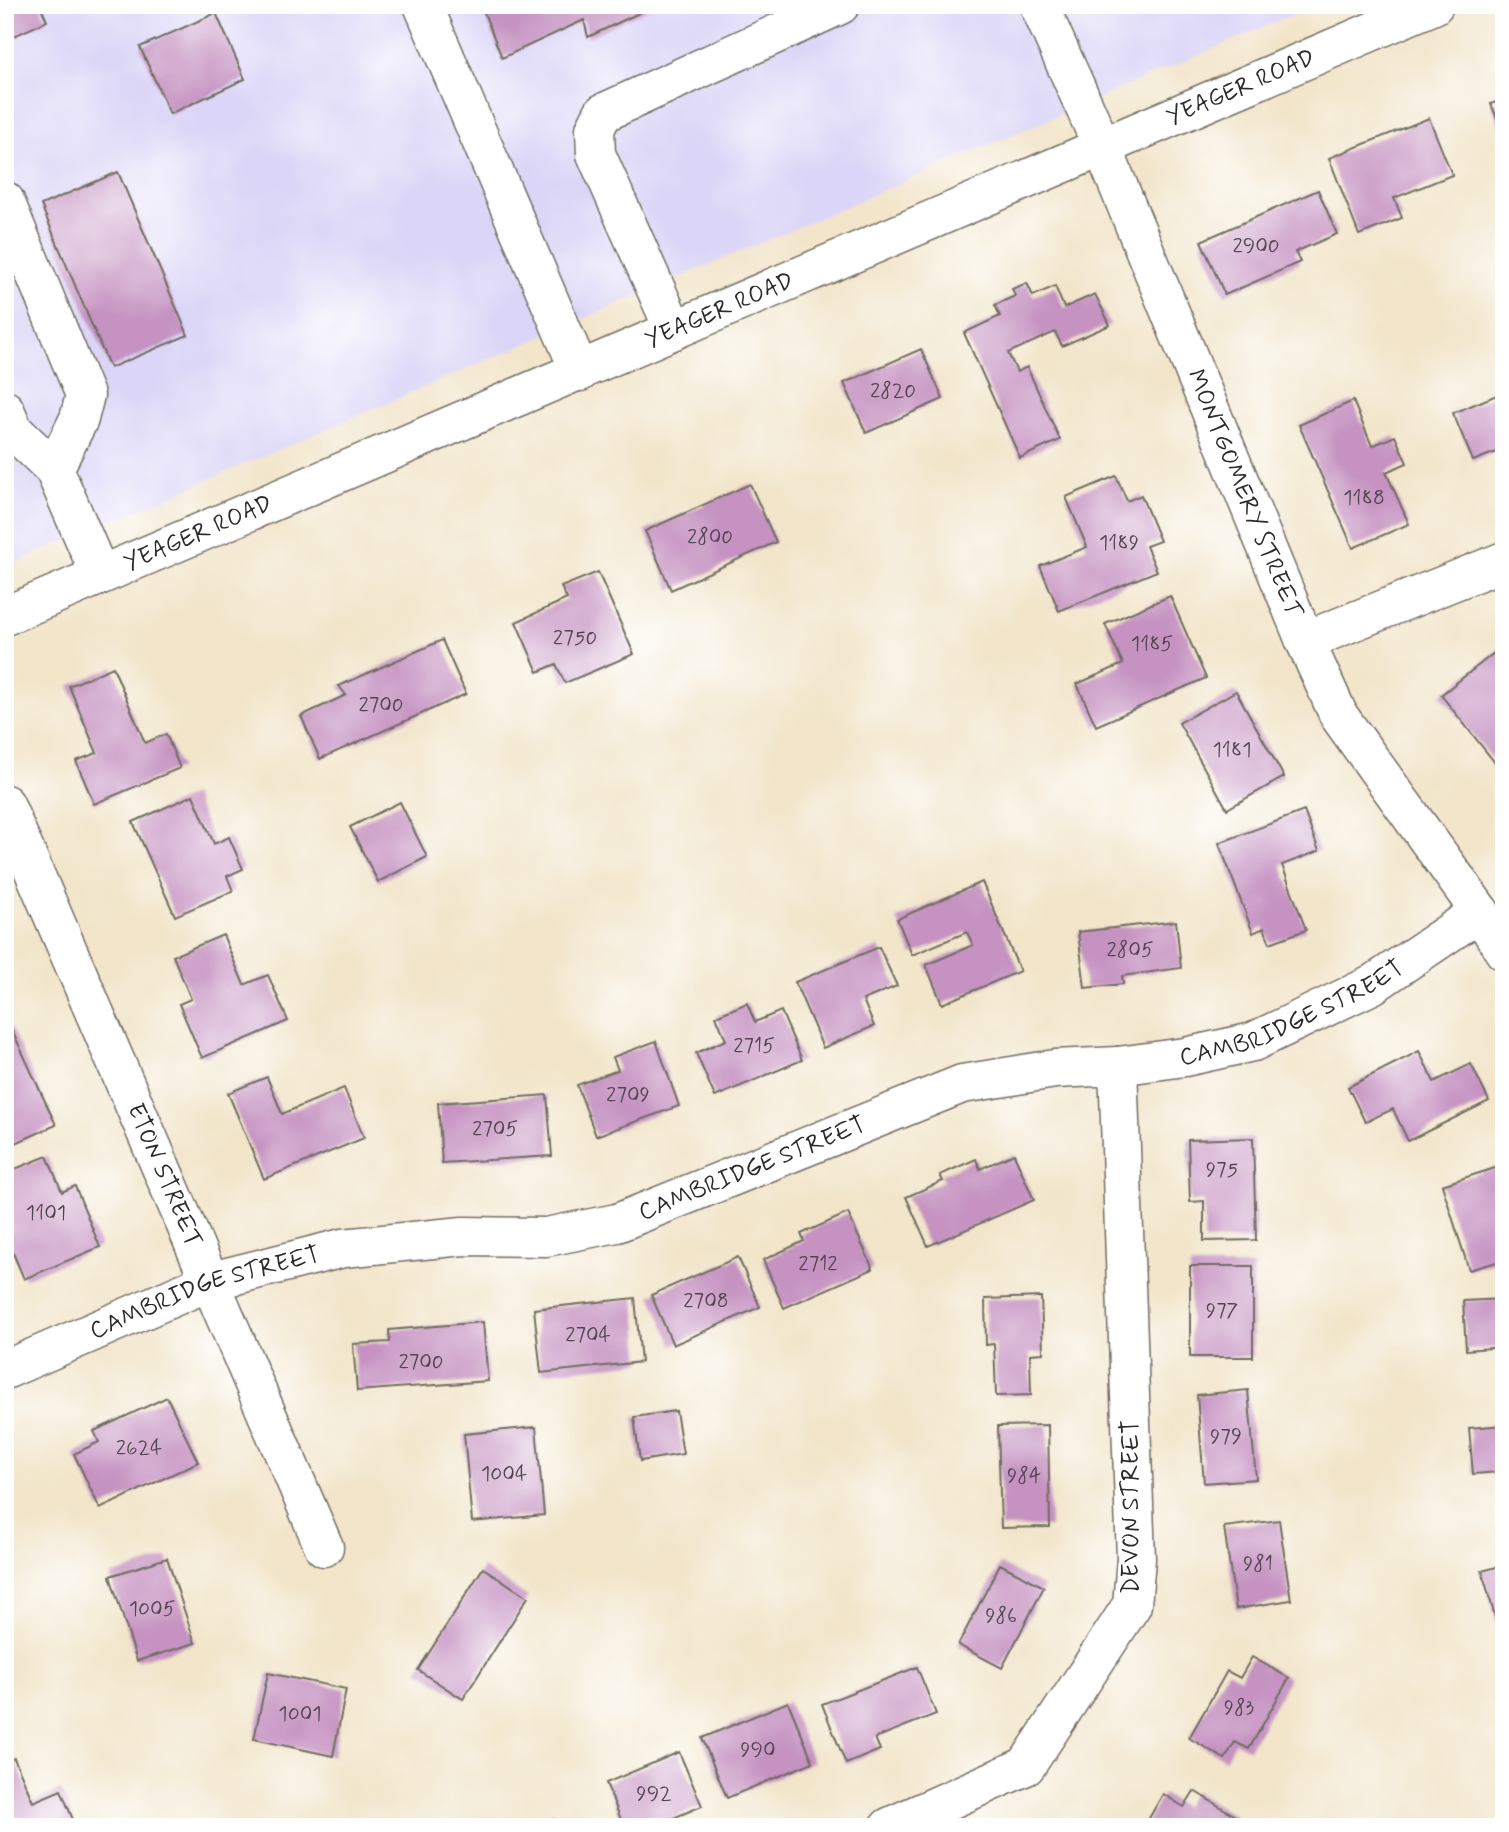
<svg xmlns="http://www.w3.org/2000/svg" width="1509" height="1832" font-family="Mynerve,sans-serif">
  <rect width="100%" height="100%" fill="#fff"/>
  <filter id="ink" filterUnits="userSpaceOnUse"><feTurbulence type="fractalNoise" baseFrequency=".0143" numOctaves="2"/><feDisplacementMap in="SourceGraphic" scale="14" xChannelSelector="R" yChannelSelector="G"/><feConvolveMatrix kernelMatrix="1 2 1 2 8 2 1 2 1" color-interpolation-filters="sRGB"/></filter>
  <filter id="wash" filterUnits="userSpaceOnUse"><feTurbulence type="fractalNoise" baseFrequency=".00686" numOctaves="4" result="noise"/><feDisplacementMap in="SourceGraphic" scale="28" xChannelSelector="R" yChannelSelector="G"/><feGaussianBlur stdDeviation="1.57" result="paint"/><feColorMatrix in="noise" values="0 0 0 0 0 0 0 0 0 0 0 0 0 0 0 0 0 1.4 0 .05"/><feComposite in="paint" operator="in"/></filter>
  <g filter="url(#wash)">
    <rect width="100%" height="100%" fill="#f2e5ca"/>
    <polygon fill="#dbd6f7" points="5,5 1315,5 5,567"/>
    <g id="blocks">
      <g fill="#c592c1">
        <polygon points="5,5 40,5 47,21 10,38 5,28"/>
        <polygon points="481,5 656,5 588,37 584,20 502,58"/>
        <polygon points="216,13 245,79 170,114 140,47"/>
        <polygon points="1504,99 1504,135 1491,104"/>
        <polygon points="1429,118 1452,175 1394,198 1402,218 1359,235 1329,158"/>
        <polygon points="118,172 188,335 110,368 41,205"/>
        <polygon points="1318,190 1337,234 1295,252 1300,262 1225,295 1201,241"/>
        <polygon points="1027,283 1033,296 1055,286 1064,308 1095,294 1110,325 1062,346 1055,332 1008,353 1017,372 1027,367 1060,440 1020,458 964,333 1000,316 995,305 1015,296 1012,289"/>
        <polygon points="921,349 943,399 866,433 844,383"/>
        <polygon points="1504,392 1504,449 1473,461 1453,413"/>
        <polygon points="1353,401 1372,446 1395,436 1407,463 1386,472 1409,524 1353,548 1299,425"/>
        <polygon points="1116,476 1127,501 1141,495 1160,541 1146,546 1157,571 1059,611 1040,566 1087,547 1066,497"/>
        <polygon points="750,484 776,542 671,590 645,531"/>
        <polygon points="598,572 634,654 565,683 556,664 538,672 516,622 567,599 561,587"/>
        <polygon points="1170,596 1206,678 1096,726 1077,684 1123,664 1105,624"/>
        <polygon points="442,640 466,694 320,759 301,716 346,695 339,686"/>
        <polygon points="1504,645 1504,774 1441,695"/>
        <polygon points="113,667 145,743 166,734 180,768 94,804 76,761 97,753 69,686"/>
        <polygon points="1236,691 1284,777 1227,809 1179,723"/>
        <polygon points="193,795 214,844 229,837 243,869 227,876 233,891 175,916 133,822"/>
        <polygon points="400,802 427,857 378,882 350,827"/>
        <polygon points="1304,811 1319,851 1282,865 1306,930 1270,943 1264,928 1253,933 1219,843"/>
        <polygon points="982,882 1020,971 942,1004 926,965 973,945 967,932 912,955 897,919"/>
        <polygon points="1176,921 1181,968 1122,976 1123,984 1085,988 1078,932"/>
        <polygon points="223,935 244,985 268,975 288,1021 202,1058 179,1004 191,999 173,956"/>
        <polygon points="879,947 897,986 863,1000 874,1026 823,1048 795,982"/>
        <polygon points="747,1003 755,1022 781,1011 802,1060 715,1097 696,1053 726,1040 716,1016"/>
        <polygon points="5,1015 56,1125 7,1147 5,1144"/>
        <polygon points="656,1041 679,1106 596,1136 577,1085 618,1070 613,1057"/>
        <polygon points="1419,1051 1434,1082 1471,1064 1489,1101 1408,1141 1393,1109 1365,1122 1348,1087"/>
        <polygon points="267,1077 282,1114 344,1088 364,1138 264,1179 228,1093"/>
        <polygon points="547,1095 552,1156 442,1163 438,1103"/>
        <polygon points="1253,1138 1256,1240 1204,1241 1204,1201 1190,1202 1188,1140"/>
        <polygon points="1014,1154 1034,1200 928,1246 906,1197 943,1181 940,1175 976,1159 980,1169"/>
        <polygon points="47,1156 62,1192 75,1186 100,1247 24,1279 5,1234 5,1173"/>
        <polygon points="1504,1165 1504,1260 1469,1270 1442,1185"/>
        <polygon points="848,1213 873,1269 784,1308 763,1260 804,1241 801,1234"/>
        <polygon points="738,1257 760,1307 673,1345 651,1295"/>
        <rect x="1190" y="1266" width="63" height="91"/>
        <polygon points="1041,1297 1043,1353 1030,1354 1031,1395 996,1396 994,1344 986,1345 985,1299"/>
        <polygon points="635,1298 641,1362 541,1373 534,1309"/>
        <polygon points="1504,1299 1504,1347 1466,1350 1463,1301"/>
        <polygon points="483,1322 488,1381 357,1391 353,1344 390,1342 389,1330"/>
        <polygon points="1248,1390 1256,1479 1204,1483 1197,1395"/>
        <polygon points="167,1397 198,1462 100,1509 74,1454 99,1442 94,1431"/>
        <polygon points="676,1411 683,1454 640,1461 634,1417"/>
        <polygon points="1048,1425 1050,1527 1001,1528 998,1426"/>
        <polygon points="1504,1425 1504,1490 1502,1491 1500,1472 1473,1474 1469,1428"/>
        <polygon points="536,1427 544,1515 472,1522 464,1434"/>
        <polygon points="1279,1520 1291,1600 1236,1609 1224,1527"/>
        <polygon points="167,1558 195,1643 137,1661 110,1576"/>
        <polygon points="1000,1564 1044,1587 1002,1668 958,1645"/>
        <polygon points="1504,1565 1504,1645 1503,1645 1482,1571"/>
        <polygon points="483,1568 528,1597 463,1699 418,1670"/>
        <polygon points="1252,1657 1289,1678 1249,1749 1235,1742 1225,1759 1189,1738 1227,1671 1240,1678"/>
        <polygon points="917,1667 936,1714 875,1738 880,1750 846,1764 822,1704"/>
        <polygon points="268,1673 346,1689 333,1756 254,1739"/>
        <polygon points="788,1702 813,1762 727,1798 702,1738"/>
        <polygon points="679,1752 702,1806 652,1827 624,1827 606,1783"/>
        <polygon points="14,1758 33,1802 61,1790 76,1827 5,1827 5,1762"/>
        <polygon points="1194,1791 1244,1821 1240,1827 1144,1827 1163,1794 1184,1807"/>
        <polygon points="554,1819 557,1827 536,1827"/>
      </g>
    </g>
  </g>
  <g filter="url(#ink)">
    <use href="#blocks" fill-opacity="0" stroke="#716c63" stroke-width="2"/>
    <g fill="none" stroke-linecap="round" stroke-linejoin="round">
      <defs>
        <g id="minor">
          <polyline points="423,5 580,372"/>
          <path id="s1" d="M 1039,5 L 1102,146 L 1305,641 L 1339,716 L 1480,912 L 1504,951"/>
          <polyline points="5,201 85,395 79,419 54,469"/>
          <polyline points="674,330 596,154 595,129 603,113 840,5"/>
          <polyline points="5,410 14,431 54,469 100,575"/>
          <path id="s2" d="M 5,616 L 1434,5"/>
          <polyline points="1305,641 1504,561"/>
          <path id="s3" d="M 5,804 L 324,1547"/>
          <path id="s4" d="M 5,1370 L 208,1282 L 343,1248 L 463,1236 L 546,1237 L 617,1223 L 962,1084 L 1055,1069 L 1118,1066 L 1185,1057 L 1253,1042 L 1372,985 L 1480,912"/>
          <polyline points="889,1827 1026,1766 1132,1605 1136,1559 1118,1066"/>
        </g>
      </defs>
      <use href="#minor" stroke="#716c63" stroke-width="41"/>
      <use href="#minor" stroke="#fff" stroke-width="38"/>
    </g>
  </g>
  <g text-anchor="middle" dominant-baseline="central" stroke-width="5" stroke-linejoin="round" paint-order="stroke">
    <g font-size="21" fill="#524550">
      <text x="1256" y="246">2900</text>
      <text x="893" y="391">2820</text>
      <text x="1364" y="498">1188</text>
      <text x="710" y="537">2800</text>
      <text x="1119" y="543">1189</text>
      <text x="575" y="638">2750</text>
      <text x="1152" y="644">1185</text>
      <text x="381" y="705">2700</text>
      <text x="1232" y="750">1181</text>
      <text x="1130" y="950">2805</text>
      <text x="754" y="1046">2715</text>
      <text x="628" y="1095">2709</text>
      <text x="495" y="1129">2705</text>
      <text x="1222" y="1170">975</text>
      <text x="46" y="1213">1101</text>
      <text x="818" y="1264">2712</text>
      <text x="706" y="1301">2708</text>
      <text x="1222" y="1311">977</text>
      <text x="588" y="1335">2704</text>
      <text x="421" y="1362">2700</text>
      <text x="1226" y="1437">979</text>
      <text x="139" y="1448">2624</text>
      <text x="504" y="1474">1004</text>
      <text x="1024" y="1476">984</text>
      <text x="1258" y="1564">981</text>
      <text x="152" y="1609">1005</text>
      <text x="1001" y="1616">986</text>
      <text x="1239" y="1708">983</text>
      <text x="300" y="1714">1001</text>
      <text x="758" y="1750">990</text>
      <text x="654" y="1794">992</text>
    </g>
    <g font-size="24" fill="#2b2b2b" stroke="#fff">
      <text stroke="none"><textPath href="#s2" startOffset="1344">YEAGER ROAD</textPath></text>
      <text stroke="none"><textPath href="#s2" startOffset="777">YEAGER ROAD</textPath></text>
      <text stroke="none"><textPath href="#s1" startOffset="530">MONTGOMERY STREET</textPath></text>
      <text stroke="none"><textPath href="#s2" startOffset="210">YEAGER ROAD</textPath></text>
      <text stroke="none"><textPath href="#s4" startOffset="1349">CAMBRIDGE STREET</textPath></text>
      <text stroke="none"><textPath href="#s4" startOffset="782">CAMBRIDGE STREET</textPath></text>
      <text stroke="none"><textPath href="#s3" startOffset="404">ETON STREET</textPath></text>
      <text stroke="none"><textPath href="#s4" startOffset="215">CAMBRIDGE STREET</textPath></text>
      <text transform="translate(1131 1507) rotate(-90)">DEVON STREET</text>
    </g>
  </g>
  <rect width="1509" height="1832" fill="none" stroke="#fff" stroke-width="28"/>
</svg>
